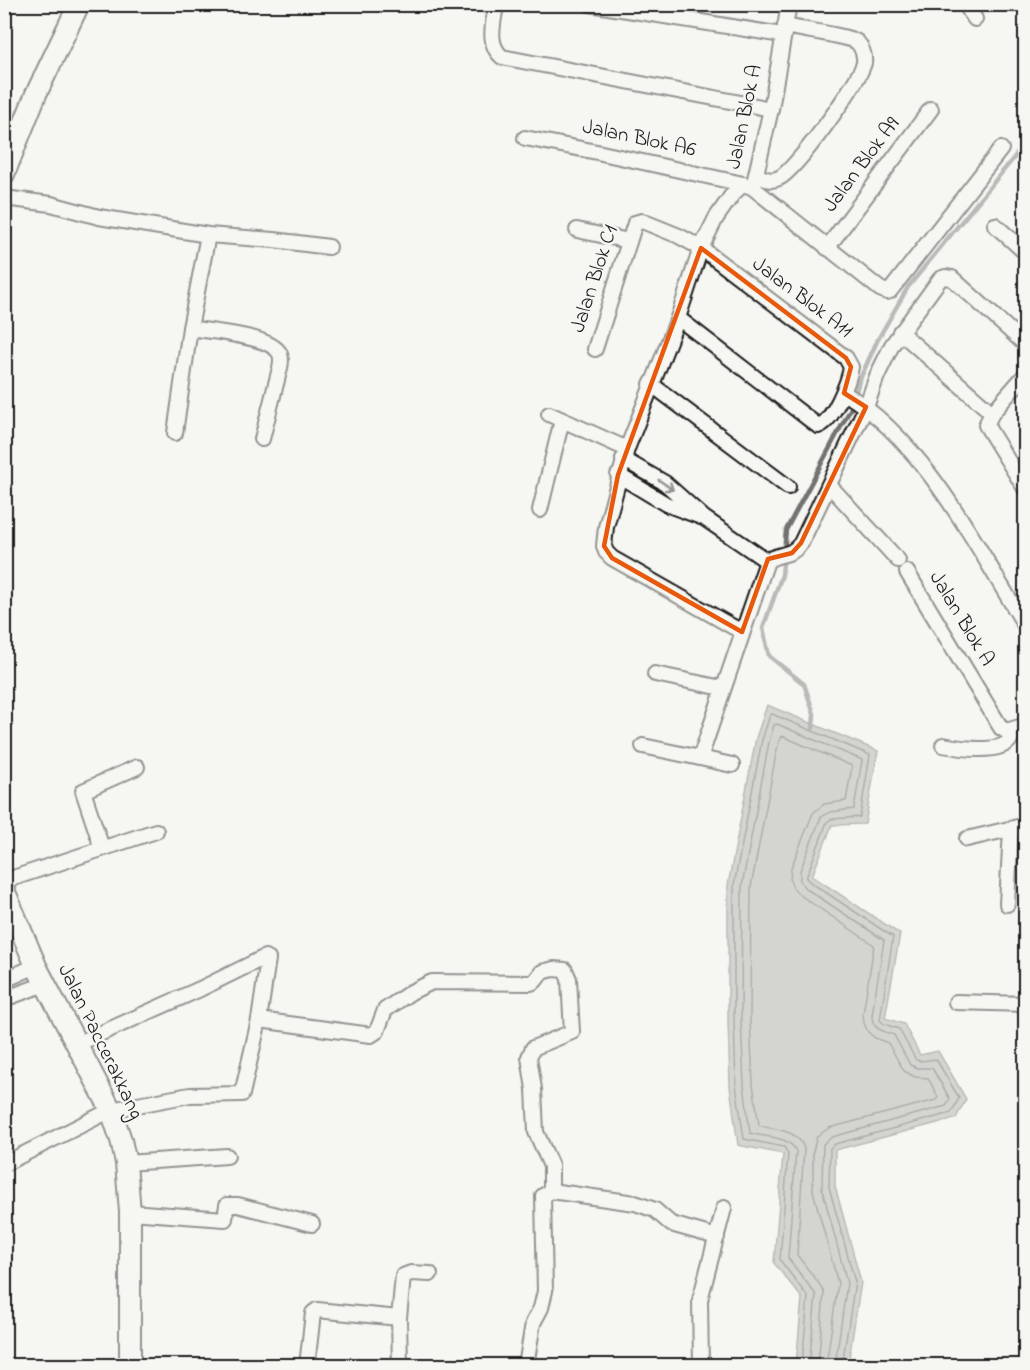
<svg xmlns="http://www.w3.org/2000/svg" width="1030" height="1370" font-family="'Indie Flower',sans-serif">
  <rect width="100%" height="100%" fill="#f6f6f2"/>
  <filter id="ink" filterUnits="userSpaceOnUse"><feTurbulence type="fractalNoise" baseFrequency=".0167" numOctaves="2"/><feDisplacementMap in="SourceGraphic" scale="12" xChannelSelector="R" yChannelSelector="G"/><feConvolveMatrix kernelMatrix="1 2 1 2 8 2 1 2 1" color-interpolation-filters="sRGB"/></filter>
  <g filter="url(#ink)">
    <polygon fill="#acaca9" stroke="#727271" stroke-width="1.5" points="767,705 878,751 865,824 832,825 812,876 900,934 885,1018 904,1024 920,1055 938,1051 966,1099 956,1118 835,1150 835,1186 861,1282 848,1365 796,1365 802,1298 774,1263 783,1154 738,1145 730,1086 728,1020 728,885 756,738"/>
    <g fill="none" stroke-linecap="round" stroke-linejoin="round">
      <g stroke="#565654" stroke-width="1.5">
        <polyline points="802,1366 808,1297 780,1260 788,1153 784,1147 744,1139 736,1085 734,1020 734,885 762,740 770,715 772,714 870,755 860,817 831,819 827,822 806,878 810,882 893,937 880,1020 884,1024 899,1029 916,1060 921,1061 936,1059 959,1098 951,1113 835,1144 830,1148 829,1187 855,1282 842,1366"/>
        <path d="M 809,1366 L 816,1295 L 788,1258 L 796,1151 C 788,1135 765,1138 750,1133 L 744,1085 L 741,1020 L 742,886 L 769,742 L 774,725 L 777,724 L 862,760 L 854,809 L 830,812 L 821,817 L 800,871 L 800,881 L 805,888 L 884,940 L 872,1015 C 872,1030 883,1031 894,1035 L 910,1065 L 918,1068 L 932,1068 L 950,1099 L 946,1106 L 832,1137 L 823,1144 L 822,1188 L 847,1283 L 835,1366"/>
        <path d="M 818,1366 L 824,1293 L 820,1285 L 797,1255 L 804,1148 C 796,1128 776,1131 759,1125 L 753,1084 L 750,1020 L 751,887 L 778,744 L 782,736 L 852,766 L 846,801 L 824,804 L 813,813 L 791,868 L 790,880 L 793,888 L 800,895 L 874,945 L 863,1014 L 864,1023 L 868,1032 L 875,1038 L 888,1043 L 904,1071 L 915,1077 L 928,1078 L 938,1097 L 936,1100 L 829,1128 L 817,1136 L 813,1151 L 813,1191 L 838,1283 L 826,1366"/>
      </g>
      <polyline stroke="#727271" stroke-width="4.5" points="813,728 814,714 804,684 769,656 763,628 782,575 786,530 851,408 859,381 878,339 908,287 1026,143"/>
      <defs>
        <g id="street">
          <path d="M 496,4 C 494,23 486,43 502,57 L 771,109"/>
          <polyline points="590,4 782,35"/>
          <polyline points="965,4 975,19"/>
          <polyline points="525,138 597,152 743,184"/>
          <path d="M 757,175 C 764,179 771,182 779,178 C 796,170 859,82 864,63 C 865,56 862,47 857,42 C 849,36 797,29 785,26"/>
          <polyline points="754,183 771,109 789,4"/>
          <polyline points="4,198 51,204 99,217 208,235 274,240 329,247"/>
          <polyline points="995,225 1026,253"/>
          <polyline points="577,230 629,241"/>
          <polyline points="827,248 931,109"/>
          <path d="M 190,328 C 210,332 271,335 280,354 C 282,359 281,363 280,368 L 262,439"/>
          <polyline points="900,332 992,413"/>
          <path d="M 595,349 L 635,223 L 642,221 L 679,236 L 701,248 L 846,358 L 851,367 C 849,381 833,422 818,426 L 678,318"/>
          <polyline points="1026,374 992,413 986,425 1026,490"/>
          <polyline points="651,384 788,487"/>
          <path d="M 844,393 C 924,440 978,549 1026,627"/>
          <polyline points="549,414 627,449"/>
          <polyline points="175,433 190,328 208,235"/>
          <polyline points="623,459 665,483 704,518 767,561"/>
          <polyline points="618,475 666,504 701,517"/>
          <polyline points="829,485 898,560"/>
          <polyline points="540,510 562,420"/>
          <polyline points="907,572 1001,728 1006,731 1026,725"/>
          <polyline points="742,632 612,558 606,552 604,546 606,527 627,449 678,318 701,248 716,218 732,195 743,184 752,187 880,289 887,292 890,291 1001,149"/>
          <polyline points="655,674 722,688"/>
          <path d="M 943,745 C 959,748 1003,755 1011,738 L 1009,730"/>
          <path d="M 643,746 L 700,758 L 767,561 C 779,552 790,558 801,543 L 866,407 L 877,376 L 892,345 L 940,279 L 945,277 L 952,278 L 1026,345"/>
          <polyline points="700,758 732,765"/>
          <polyline points="967,839 1026,825"/>
          <polyline points="102,848 83,791 137,767"/>
          <polyline points="4,881 156,831"/>
          <polyline points="1007,904 1011,829"/>
          <polyline points="4,980 36,966"/>
          <polyline points="4,999 45,984"/>
          <polyline points="956,1002 1026,1004"/>
          <polyline points="259,1020 371,1035 377,1031 385,1010 411,992 432,982 531,983 535,981 542,972 554,969 565,970 569,979 572,1032 533,1048 529,1057 534,1089 536,1132 551,1166 551,1191"/>
          <polyline points="126,1163 227,1156"/>
          <polyline points="4,1164 111,1110 190,1095 242,1094 259,1020 268,959 265,957 200,989 77,1044"/>
          <polyline points="130,1212 225,1219 227,1205 238,1205 312,1224"/>
          <polyline points="307,1366 313,1313 317,1310 399,1318"/>
          <polyline points="400,1366 399,1318 403,1276 411,1273 430,1274"/>
          <polyline points="526,1366 533,1323 541,1308 545,1291 543,1196 551,1191 635,1203 655,1210 671,1224 717,1237"/>
          <polyline points="701,1366 700,1300 724,1208"/>
        </g>
        <g id="secondary">
          <polyline points="4,174 36,94 79,4"/>
          <polyline points="4,890 36,966 111,1110 121,1140 126,1163 130,1212 130,1366"/>
        </g>
      </defs>
      <use href="#street" stroke="#1c1c1c" stroke-width="18"/>
      <use href="#secondary" stroke="#1c1c1c" stroke-width="24"/>
      <use href="#street" stroke="#f6f6f2" stroke-width="14"/>
      <use href="#secondary" stroke="#f6f6f2" stroke-width="20"/>
    </g>
    <defs><path id="oneway-shaft" d="M-6 0H5M1.5-3L5.5 0L1.5 3" fill="none" stroke-width="1.6" stroke-linecap="round" stroke-linejoin="round" transform="scale(1.5)"/></defs>
    <use stroke="#949492" href="#oneway-shaft" transform="translate(666 485) rotate(35)"/>
  </g>
  <path d="M0 0H1030V1370H0ZM 701,248 L 846,358 L 851,367 L 844,393 L 866,407 L 801,543 L 792,553 L 768,559 L 742,632 L 612,558 L 604,546 L 618,475 Z" fill="#f6f6f2" fill-opacity=".55" fill-rule="evenodd"/>
  <path fill="none" stroke="#e8590c" stroke-width="4.5" stroke-linejoin="round" d="M 701,248 L 846,358 L 851,367 L 844,393 L 866,407 L 801,543 L 792,553 L 768,559 L 742,632 L 612,558 L 604,546 L 618,475 Z"/>
  <g text-anchor="middle" dominant-baseline="central" stroke-width="5" stroke-linejoin="round" paint-order="stroke">
    <g font-size="21" fill="#1c1c1c" stroke="#f6f6f2">
      <text transform="translate(745 117) rotate(-78)">Jalan Blok A</text>
      <text transform="translate(639 139) rotate(12)">Jalan Blok A6</text>
      <text transform="translate(862 165) rotate(-53)">Jalan Blok A9</text>
      <text transform="translate(595 279) rotate(-72)">Jalan Blok C1</text>
      <text transform="translate(802 298) rotate(37)">Jalan Blok A11</text>
      <text transform="translate(961 619) rotate(59)">Jalan Blok A</text>
      <text transform="translate(100 1042) rotate(64)">Jalan Paccerakkang</text>
    </g>
  </g>
  <rect width="1030" height="1370" fill="none" stroke="#f6f6f2" stroke-width="24"/>
  <rect x="12" y="12" width="1006" height="1346" fill="none" stroke="#1c1c1c" stroke-width="2" filter="url(#ink)"/>
</svg>
